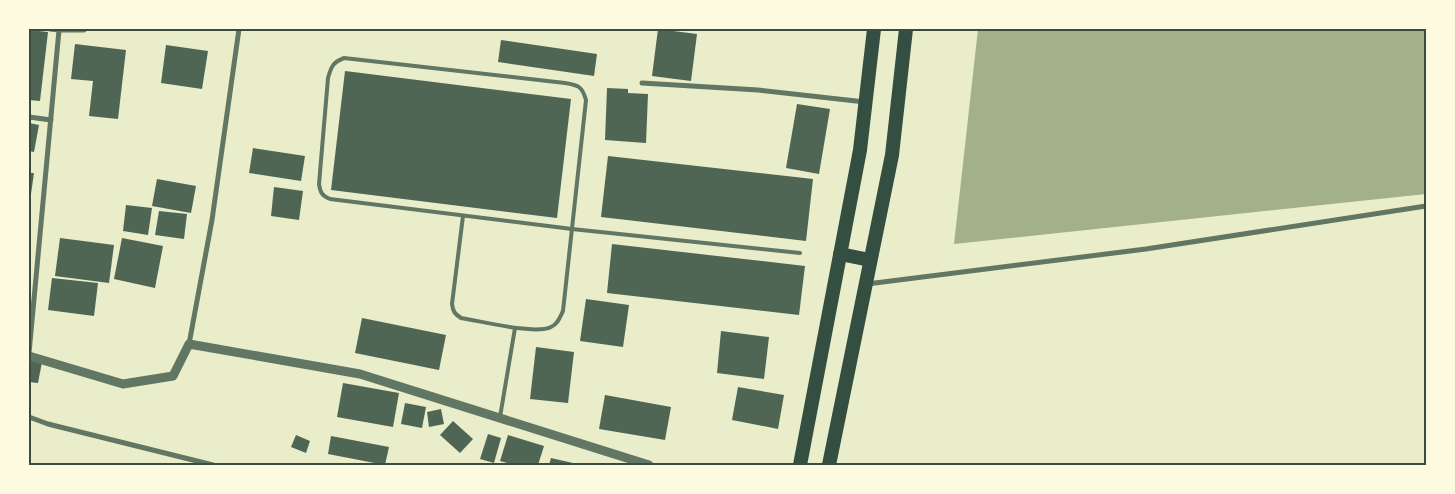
<svg xmlns="http://www.w3.org/2000/svg" width="1455" height="494" font-family="Cabin,sans-serif">
  <rect width="100%" height="100%" fill="#e9edc9"/>
  <polygon fill="#a3b18a" points="978,29 1426,29 1426,194 954,244"/>
  <g fill="#4f6655">
    <polygon points="658,29 697,34 691,81 652,76"/>
    <polygon points="29,30 48,32 40,101 29,100"/>
    <polygon points="501,40 597,54 594,76 498,62"/>
    <polygon points="75,44 126,50 118,119 89,116 93,81 71,79"/>
    <polygon points="166,45 208,51 202,89 161,83"/>
    <polygon points="345,71 571,99 557,218 331,190"/>
    <polygon points="607,88 628,89 628,93 648,94 646,143 605,140"/>
    <polygon points="797,104 830,109 819,174 786,168"/>
    <polygon points="29,123 39,125 34,152 29,151"/>
    <polygon points="253,148 305,156 301,181 249,173"/>
    <polygon points="608,156 813,179 806,241 601,217"/>
    <polygon points="29,173 34,173 30,201 29,201"/>
    <polygon points="157,179 196,186 191,213 152,206"/>
    <polygon points="274,187 303,191 299,220 271,216"/>
    <polygon points="126,205 152,208 148,235 123,231"/>
    <polygon points="159,211 187,214 184,239 155,235"/>
    <polygon points="60,238 114,245 109,283 55,276"/>
    <polygon points="122,238 163,246 155,288 114,279"/>
    <polygon points="612,244 805,266 799,315 607,293"/>
    <polygon points="52,278 98,283 94,316 48,310"/>
    <polygon points="586,299 629,305 623,347 580,341"/>
    <polygon points="362,318 446,335 439,370 355,353"/>
    <polygon points="721,331 769,337 764,379 717,373"/>
    <polygon points="536,347 574,352 568,403 530,399"/>
    <polygon points="29,359 42,362 38,383 29,382"/>
    <polygon points="343,383 399,393 393,427 337,417"/>
    <polygon points="738,387 784,395 778,429 732,420"/>
    <polygon points="605,395 671,407 665,440 599,429"/>
    <polygon points="405,403 426,407 422,428 401,424"/>
    <polygon points="441,409 444,424 429,427 427,412"/>
    <polygon points="453,421 473,439 460,453 440,435"/>
    <polygon points="488,434 501,438 494,463 480,459"/>
    <polygon points="296,435 310,441 306,453 291,447"/>
    <polygon points="508,435 544,446 538,465 515,465 500,461"/>
    <polygon points="331,436 389,447 385,465 328,454"/>
    <polygon points="551,458 573,463 572,465 549,465"/>
  </g>
  <g fill="none" stroke-linecap="round" stroke-linejoin="round">
    <g stroke="#617663" stroke-width="4">
      <path d="M 463,216 L 452,304 C 453,312 455,314 461,318 C 481,321 535,335 551,327 C 558,324 560,317 563,311 L 586,100 C 582,86 578,85 565,83 L 344,58 C 333,62 331,67 328,78 L 319,184 C 320,192 322,196 330,199 L 572,229 L 800,253"/>
      <polyline points="500,417 515,328"/>
    </g>
    <g stroke="#617663" stroke-width="5">
      <polyline points="59,30 84,30 85,29"/>
      <polyline points="642,83 758,90 865,102"/>
      <polyline points="29,117 51,120"/>
      <polyline points="867,284 1146,249 1426,206"/>
      <polyline points="189,344 212,220 239,29"/>
      <polyline points="29,353 59,30 50,29"/>
      <polyline points="29,417 48,424 213,465"/>
    </g>
    <polyline stroke="#617663" stroke-width="9" points="29,356 123,384 173,376 189,344 360,374 649,465"/>
    <g stroke="#344e41" stroke-width="14">
      <polyline points="840,254 870,260"/>
      <polyline points="800,465 860,150 874,29"/>
      <polyline points="829,465 892,155 906,29"/>
    </g>
  </g>
  <rect width="1455" height="494" fill="none" stroke="#fefae0" stroke-width="60"/>
  <rect x="30" y="30" width="1395" height="434" fill="none" stroke="#344e41" stroke-width="2"/>
</svg>
